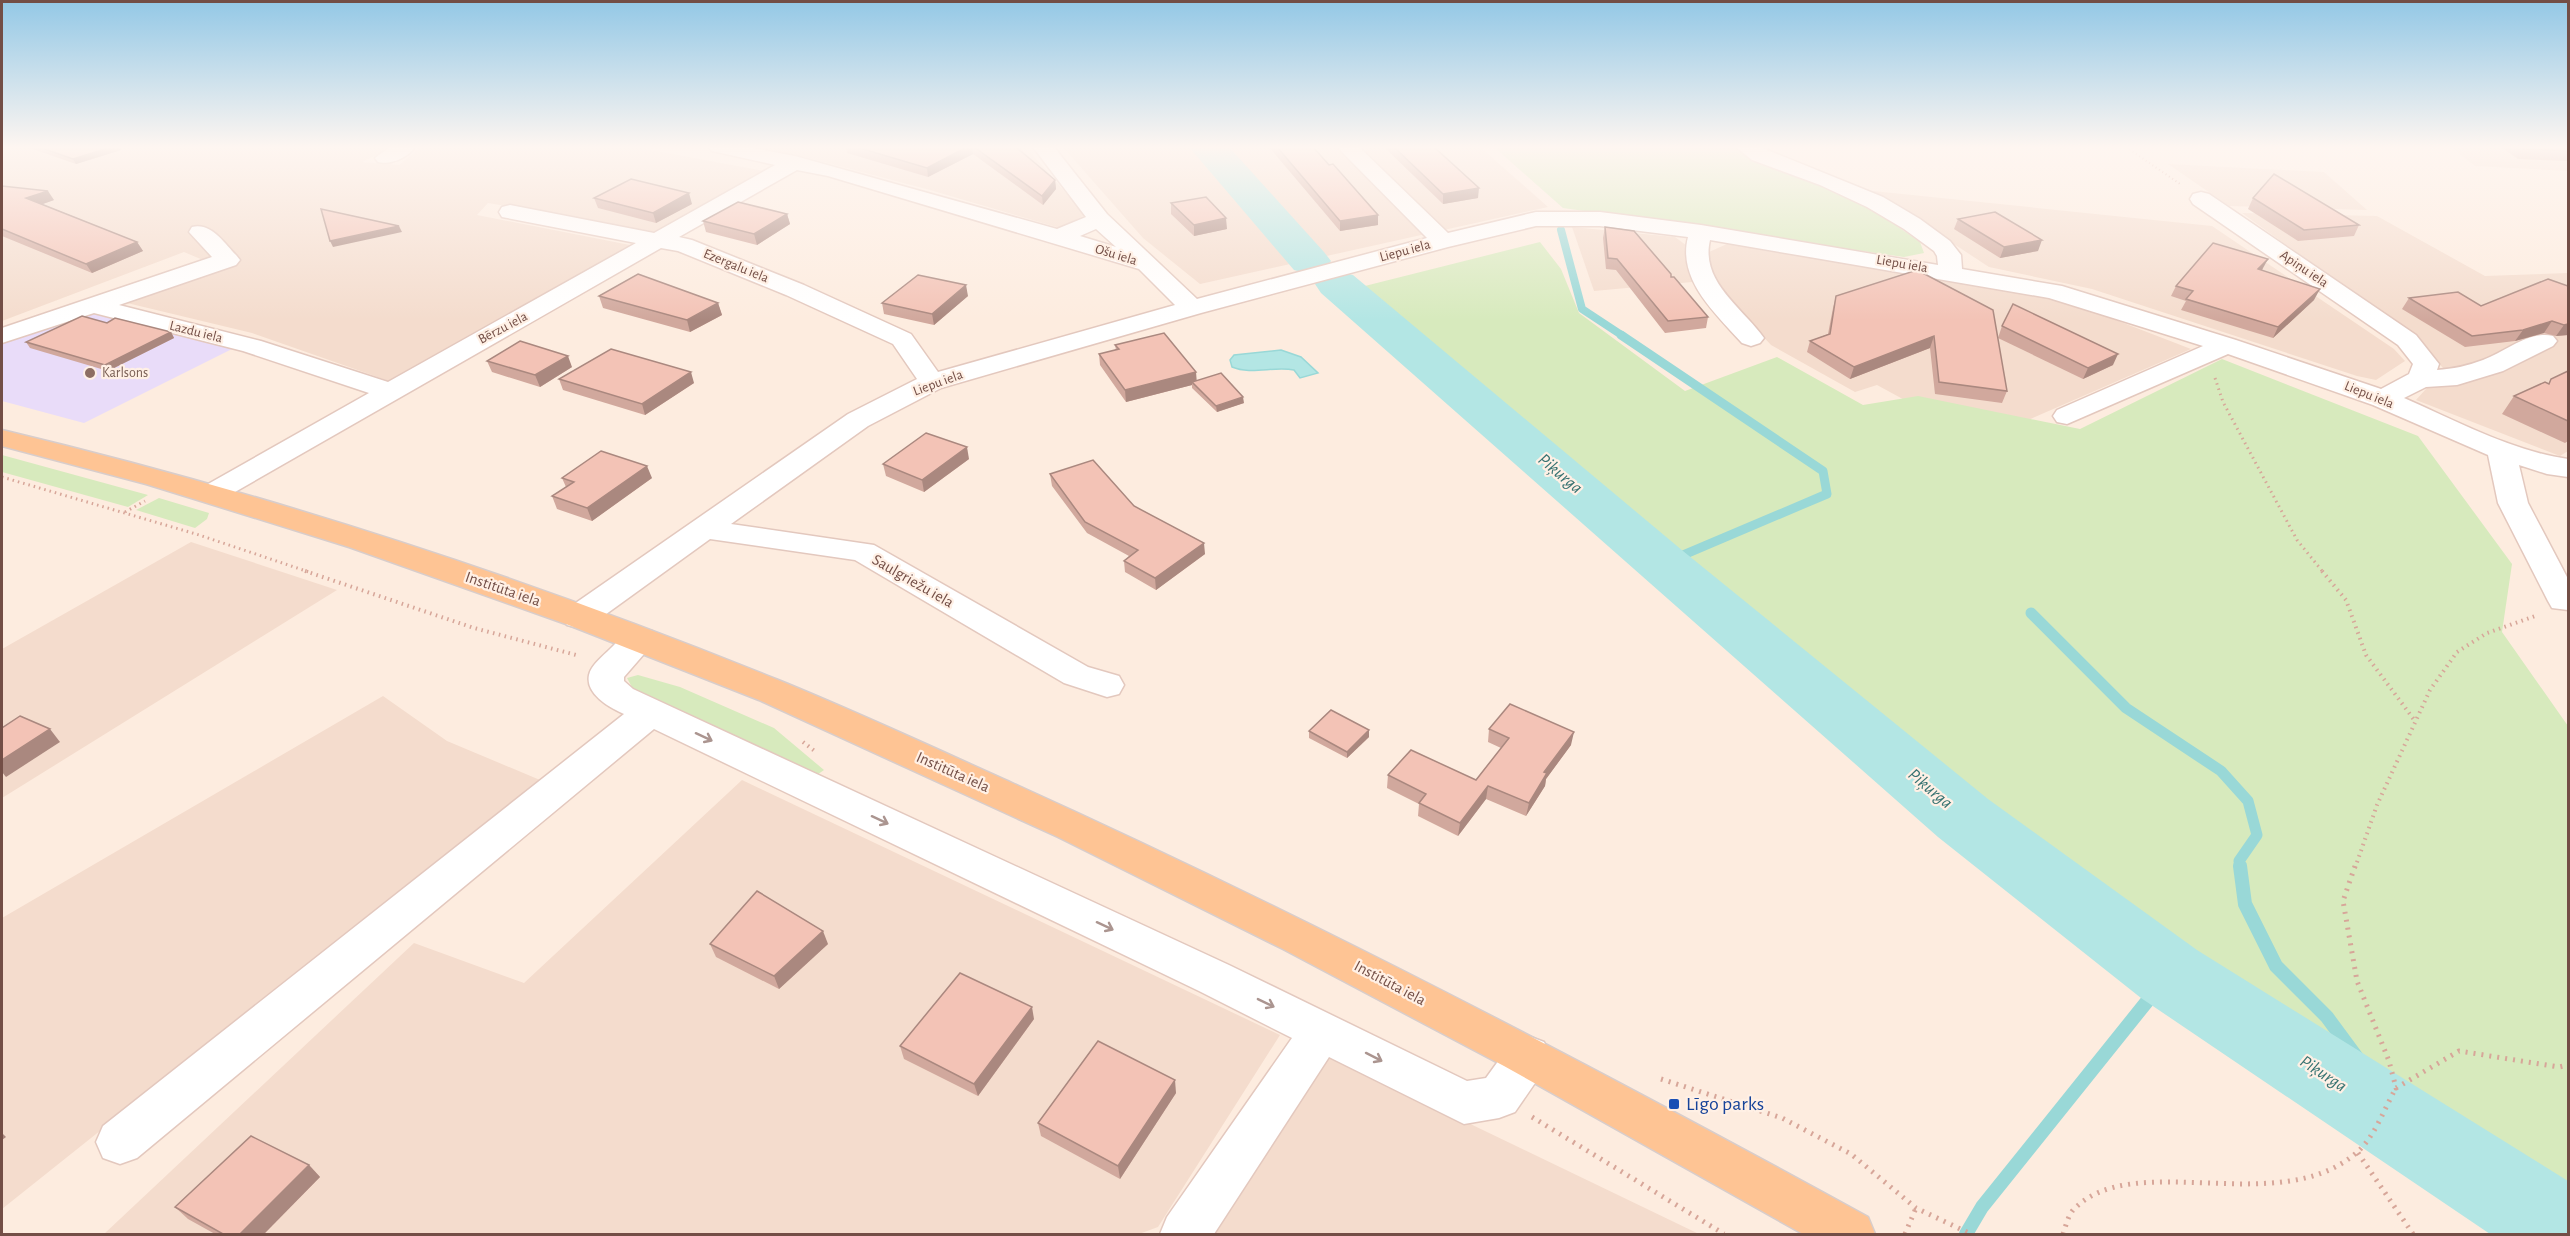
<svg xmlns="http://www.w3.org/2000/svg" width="2570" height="1236" font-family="'Alegreya Sans',sans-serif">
  <rect width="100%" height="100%" fill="#fdecdf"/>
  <g fill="#f4dccd">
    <polygon points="2,147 393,147 362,162 399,165 421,147 635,147 769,172 656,232 488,203 477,215 635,246 389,381 252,333 123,302 222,268 184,252 2,321"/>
    <polygon points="755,147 1026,147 1085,215 1060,228 930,190 805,157"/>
    <polygon points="1063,147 1480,147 1548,207 1200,284 1143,238"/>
    <polygon points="2451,147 2558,147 2568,154 2568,171 2475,166"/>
    <polygon points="2168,164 2324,172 2367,210 2229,206"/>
    <polygon points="1873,191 2212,226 2394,349 2405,361 2376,380 2357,376 2092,289 1989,267"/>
    <polygon points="2242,213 2377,216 2485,276 2568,273 2568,451 2560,456 2416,400 2444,369 2410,334"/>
    <polygon points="1572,227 1675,237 1687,246 1692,282 1594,291"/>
    <polygon points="1727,244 2044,296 2082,307 2191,349 1980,441 1877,385 1855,392 1771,345 1714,284 1709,252"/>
    <polygon points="191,542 337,590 2,798 2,649"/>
    <polygon points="383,696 447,741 540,780 2,1209 2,918"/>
    <polygon points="742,780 1280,1035 1158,1227 1139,1234 104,1234 414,943 524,983"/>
    <polygon points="1327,1055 1699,1234 1209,1234"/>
  </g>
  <polygon fill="#e9dcf9" points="85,312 232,349 84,423 2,401 2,341"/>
  <g fill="#d7eabd">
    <polygon points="1494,147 1736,147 1751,159 1859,200 1920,242 1924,253 1904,257 1563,208"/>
    <polygon points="1540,242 1561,269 1579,313 1685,391 1777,357 1863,405 1918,396 2080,429 2222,359 2418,436 2512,564 2502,632 2568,726 2568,1234 2529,1234 2040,904 1329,295"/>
    <polygon points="2,455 148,495 128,507 2,472"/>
    <polygon points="159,498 209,513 207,519 195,528 136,510"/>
    <polygon points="638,675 680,687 774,728 824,770 814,777 634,691 627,678"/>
  </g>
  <path fill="#b3e6e4" stroke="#99d8d7" stroke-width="1.5" d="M 1281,350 L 1301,357 L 1318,373 L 1300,378 L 1294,370 C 1274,366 1251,375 1232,367 L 1230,360 L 1234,355 Z"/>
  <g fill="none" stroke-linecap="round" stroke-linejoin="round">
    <polyline stroke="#99d8d7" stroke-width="8" points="1561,230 1582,309 1623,336"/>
    <polyline stroke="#99d8d7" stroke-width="9" points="1621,335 1823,471 1827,494 1662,564"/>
    <polyline stroke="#99d8d7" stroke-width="11" points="2031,613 2126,708 2221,771 2248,801 2257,835 2239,861 2240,868"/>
    <g stroke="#99d8d7" stroke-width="14">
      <polyline points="2240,866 2245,904 2276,966 2327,1017 2369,1074 2369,1104"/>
      <polyline points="1966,1234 1982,1207 2169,974"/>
    </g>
    <g fill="#b3e6e4" fill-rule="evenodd">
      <polygon points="1189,147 1229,147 1324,252 1331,261 1324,270 1309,274 1294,270"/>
      <polygon points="1337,271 1353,275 1683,551 1988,799 2197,950 2568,1181 2568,1234 2490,1234 2141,998 1938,837 1321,293 1315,284 1321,275"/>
    </g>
    <defs>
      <g id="minor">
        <path d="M 390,147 L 415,147 C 408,158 390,165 378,162 L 375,158 Z"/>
        <path d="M 709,147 L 748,147 L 795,156 L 1057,229 L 1086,217 L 1033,147 L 1054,147 L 1107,214 L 1197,299 L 1427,238 L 1337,147 L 1359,147 L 1448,233 L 1536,212 L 1600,212 L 1701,225 L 1938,265 L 1937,256 L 1934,251 L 1904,229 L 1867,207 L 1820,185 L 1752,160 L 1736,147 L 1760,147 L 1883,197 L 1920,219 L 1950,241 L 1961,255 L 1962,269 L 2062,286 L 2236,340 L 2381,389 L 2409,374 L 2413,364 L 2398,345 L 2193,204 L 2190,199 L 2193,194 L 2201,192 L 2209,194 L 2416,335 L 2439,364 L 2437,370 C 2453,369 2467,366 2483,360 C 2505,352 2530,330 2553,336 L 2557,341 L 2553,346 L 2503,371 L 2457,385 L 2426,387 L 2404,398 C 2457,421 2511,451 2568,459 L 2568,477 L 2547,474 L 2519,465 L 2528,503 L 2568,579 L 2568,610 L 2552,608 L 2548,601 L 2498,503 L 2488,455 L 2373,405 L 2228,354 L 2067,424 L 2057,422 L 2053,416 L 2057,410 L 2203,346 L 2049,298 L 1710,240 C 1700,282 1743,308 1764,338 L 1760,343 L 1751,346 L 1742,343 C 1716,314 1677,280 1688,237 L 1600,226 L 1536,226 L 1448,247 L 1201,313 L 941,388 L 868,426 L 731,524 L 874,545 L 1088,667 L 1119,676 L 1124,685 L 1119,694 L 1107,697 L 1064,683 L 855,560 L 710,539 L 591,625 L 579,628 L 567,625 L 563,617 L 567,609 L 848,414 L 917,379 L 893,344 L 786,295 L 678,251 L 661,248 L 221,500 L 211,503 L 201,500 L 196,494 L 201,488 L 369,393 L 243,351 L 94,313 L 2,343 L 2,328 L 212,257 L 189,232 L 192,227 C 211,222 224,243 236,255 L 240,260 L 236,265 L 119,305 L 261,341 L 388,382 L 636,243 L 502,217 L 499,212 L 502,207 L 510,205 L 654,233 L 775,165 L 712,151 ZM 797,170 L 828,176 L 1139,269 L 1175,305 L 938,372 L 911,334 L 804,285 L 692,240 L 679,237 ZM 1096,229 L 1116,247 L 1080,236 Z"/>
        <path d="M 640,628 L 652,631 L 657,639 L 624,677 L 624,681 L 633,689 L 1229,965 L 1467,1081 L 1486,1078 L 1512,1042 L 1528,1036 L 1544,1042 L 1550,1056 L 1544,1070 L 1515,1112 L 1499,1118 L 1464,1124 L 1329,1057 L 1214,1234 L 1160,1234 L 1167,1217 L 1292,1038 L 1199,991 L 654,729 L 137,1158 L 120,1164 L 103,1158 L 96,1142 L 103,1126 L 624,714 C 610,708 585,694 589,675 C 591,665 603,656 610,649 C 620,639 626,632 640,628 Z"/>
      </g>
      <path id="major" d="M 2,430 C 266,493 527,578 778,680 C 857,712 934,748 1012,783 C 1304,915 1587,1063 1868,1217 L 1875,1234 L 1803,1234 L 1504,1066 L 1283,949 L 1058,837 L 759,700 L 566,624 L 349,547 L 146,484 L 2,446 Z"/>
    </defs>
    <use href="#minor" stroke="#e3c8be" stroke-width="3"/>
    <use href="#major" stroke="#d8cdcb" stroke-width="3"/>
    <polyline stroke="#d7a699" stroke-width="2" stroke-dasharray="1 3" stroke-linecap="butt" points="2126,147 2180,184"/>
    <g stroke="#d7a699" stroke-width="3" stroke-dasharray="1.5 4" stroke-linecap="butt">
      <polyline points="2215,378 2223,402 2297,540 2323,572"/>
      <polyline points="2,477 196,534 309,572"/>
      <polyline points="125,512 145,501"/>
    </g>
    <g stroke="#d7a699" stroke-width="4" stroke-dasharray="1.5 4.5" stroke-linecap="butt">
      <polyline points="305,571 474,628 580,656"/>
      <polyline points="2322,571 2346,600 2366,655 2415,721"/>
      <polyline points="803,742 816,752"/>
      <polyline points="2355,868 2377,805 2430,690 2457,652 2487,633 2538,615"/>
    </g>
    <g stroke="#d7a699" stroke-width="5" stroke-dasharray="2 6" stroke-linecap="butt">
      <polyline points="2355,866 2343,901 2357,981 2389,1061 2396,1088 2459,1051 2559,1067 2568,1065"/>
      <polyline points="1661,1079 1782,1118 1851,1154 1916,1208 1971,1234"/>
      <polyline points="1532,1117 1724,1234"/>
      <polyline points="2358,1153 2413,1234"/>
      <polyline points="1905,1234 1916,1208"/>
      <path d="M 2063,1234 C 2066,1226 2068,1215 2074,1209 C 2134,1148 2277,1219 2355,1154 C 2374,1139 2384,1109 2396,1088"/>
    </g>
    <use href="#minor" fill="#fff" fill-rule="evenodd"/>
    <use href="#major" fill="#fec494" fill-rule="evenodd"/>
  </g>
  <g fill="#d1a89d">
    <polygon points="27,147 119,147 121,150 76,164"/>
    <polygon points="846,147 1016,147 1055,180 1056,189 1043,205 973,154 928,177 847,153"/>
    <polygon points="1269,147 1313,147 1329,165 1378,215 1378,225 1340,231"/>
    <polygon points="1384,147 1434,147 1478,198 1443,204"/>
    <polygon points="2501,147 2568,147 2568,161 2518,159"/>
    <polygon points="2,186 54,200 42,204 137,242 143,251 92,273 2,236"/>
    <polygon points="594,198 692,204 656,223 598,208"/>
    <polygon points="2253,198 2359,225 2354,236 2298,241 2248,209"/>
    <polygon points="1171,203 1227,229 1194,236 1171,214"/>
    <polygon points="787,214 790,224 757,245 706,232 703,221"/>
    <polygon points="1958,219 2038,251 2000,258 1954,229"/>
    <polygon points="1605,227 1671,277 1708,317 1706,328 1665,333 1616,270 1606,269 1603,238"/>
    <polygon points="1917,270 2007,391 2002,403 1935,394 1930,348 1850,379 1807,352 1810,341 1828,334 1833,308 1836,296"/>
    <polygon points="2262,270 2314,300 2273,338 2181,310 2186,301 2171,296 2176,286"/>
    <polygon points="2548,279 2568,335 2556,336 2544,333 2515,341 2465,347 2402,309 2409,298 2481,306"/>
    <polygon points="599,296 718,303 722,315 690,332 603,308"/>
    <polygon points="968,296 934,325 884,314 882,303"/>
    <polygon points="107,323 171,332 174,338 108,371 30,348 26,342"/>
    <polygon points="2002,326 2113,365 2083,379 1998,338"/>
    <polygon points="1115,345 1196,380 1244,403 1217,412 1192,388 1192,385 1126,402 1100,365 1099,354 1116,350"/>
    <polygon points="487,361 572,367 540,387 492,372"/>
    <polygon points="2568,371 2568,441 2565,443 2502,414 2514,396 2549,383 2551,379"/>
    <polygon points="559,379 694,383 645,415 563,390"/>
    <polygon points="969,459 924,492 886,476 883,464"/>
    <polygon points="1050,474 1134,506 1205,554 1156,590 1125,572 1124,561 1129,556 1087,533 1052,486"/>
    <polygon points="562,478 652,478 592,521 557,509 552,496 566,487"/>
    <polygon points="1489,729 1571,745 1546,779 1545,786 1526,816 1486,799 1458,836 1418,816 1419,804 1387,788 1388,775 1476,780 1501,748 1488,742"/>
    <polygon points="1309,731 1369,737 1347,758 1309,738"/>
    <polygon points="710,944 828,944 779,989 716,957"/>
    <polygon points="1034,1019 978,1096 904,1059 900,1046"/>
    <polygon points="1176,1093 1120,1179 1041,1136 1038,1123"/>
    <polygon points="309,1165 320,1177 264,1234 215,1234 188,1219 175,1207"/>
  </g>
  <g fill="#aa887f">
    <polygon points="111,147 119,147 121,150 76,164 73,159"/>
    <polygon points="967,147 972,147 973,154 928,177 927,168"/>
    <polygon points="1055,180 1056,189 1043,205 1042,196"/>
    <polygon points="1479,188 1478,198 1443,204 1443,194"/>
    <polygon points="48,191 54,200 32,208 26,198"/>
    <polygon points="689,193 692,204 656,223 653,213"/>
    <polygon points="787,214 790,224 757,245 754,234"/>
    <polygon points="1378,215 1378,225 1340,231 1340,221"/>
    <polygon points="1226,218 1227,229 1194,236 1194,225"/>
    <polygon points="399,226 402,232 333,247 330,241"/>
    <polygon points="2042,240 2038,251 2000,258 2004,247"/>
    <polygon points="137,242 143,251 92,273 86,264"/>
    <polygon points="2268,259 2262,270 2253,280 2258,269"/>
    <polygon points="966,285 968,296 934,325 932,314"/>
    <polygon points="2320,289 2314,300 2273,338 2278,327"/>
    <polygon points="718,303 722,315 690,332 687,320"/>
    <polygon points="2552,321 2544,333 2515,341 2523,330"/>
    <polygon points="2568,324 2568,335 2556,336 2564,325"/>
    <polygon points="171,332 174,338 108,371 105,365"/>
    <polygon points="1934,336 1930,348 1850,379 1854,367"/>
    <polygon points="2118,354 2113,365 2083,379 2088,368"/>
    <polygon points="568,356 572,367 540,387 535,375"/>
    <polygon points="691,372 694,383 645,415 642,404"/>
    <polygon points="1196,372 1197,384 1192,382 1192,385 1126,402 1125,390"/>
    <polygon points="1243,397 1244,403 1217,412 1216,406"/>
    <polygon points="967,447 969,459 924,492 922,480"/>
    <polygon points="647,466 652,478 592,521 587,508"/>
    <polygon points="1204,543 1205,554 1156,590 1155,578"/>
    <polygon points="50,729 60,742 6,777 2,772 2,760"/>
    <polygon points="1369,730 1369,737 1347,758 1347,752"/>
    <polygon points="1574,732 1571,745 1546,779 1545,786 1526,816 1529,803 1544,772"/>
    <polygon points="1488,786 1486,799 1458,836 1460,823"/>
    <polygon points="823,931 828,944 779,989 774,976"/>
    <polygon points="1032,1007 1034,1019 978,1096 974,1084"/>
    <polygon points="1175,1080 1176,1093 1120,1179 1118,1166"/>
    <polygon points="2,1133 6,1137 2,1140"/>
    <polygon points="309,1165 320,1177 264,1234 240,1234"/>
  </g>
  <g fill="#f3c3b6" stroke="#aa887f" stroke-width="1.5">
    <polygon points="39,147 111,147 73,159"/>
    <polygon points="856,147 967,147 927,168"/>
    <polygon points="974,147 1016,147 1055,180 1042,196"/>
    <polygon points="1277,147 1313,147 1329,165 1333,164 1378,215 1340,221"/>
    <polygon points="1394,147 1434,147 1479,188 1443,194"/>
    <polygon points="2521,147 2568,147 2568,151 2524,149"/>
    <polygon points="2274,174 2359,225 2304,230 2253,198"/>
    <polygon points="631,179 689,193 653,213 594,198"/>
    <polygon points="2,186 48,191 26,198 137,242 86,264 2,229"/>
    <polygon points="1206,197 1226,218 1194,225 1171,203"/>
    <polygon points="738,202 787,214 754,234 703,221"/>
    <polygon points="321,209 399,226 330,241"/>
    <polygon points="1995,212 2042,240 2004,247 1958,219"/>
    <polygon points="1605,227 1634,231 1671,274 1671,277 1674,277 1708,317 1668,321 1617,259 1608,258"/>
    <polygon points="2213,243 2268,259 2258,269 2320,289 2278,327 2186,299 2193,291 2176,286"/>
    <polygon points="1917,270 1993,310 2007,391 1939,382 1934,336 1854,367 1810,341 1830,334 1836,296"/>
    <polygon points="638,274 718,303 687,320 599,296"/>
    <polygon points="918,275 966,285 932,314 882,303"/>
    <polygon points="2548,279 2568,286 2568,324 2564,325 2552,321 2523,330 2472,336 2409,298 2458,292 2481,306"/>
    <polygon points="2013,304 2118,354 2088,368 2002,326"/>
    <polygon points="82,316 107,323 115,318 171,332 105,365 26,342"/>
    <polygon points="1164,333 1196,372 1125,390 1099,354 1119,349 1115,345"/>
    <polygon points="520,341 568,356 535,375 487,361"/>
    <polygon points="611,349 691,372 642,404 559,379"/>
    <polygon points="2568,371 2568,421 2514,396 2545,382 2549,384 2551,379"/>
    <polygon points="1221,373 1243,397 1216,406 1192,382"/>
    <polygon points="926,433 967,447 922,480 883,464"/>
    <polygon points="601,451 647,466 587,508 552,496 574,482 562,478"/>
    <polygon points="1093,460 1134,506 1204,543 1155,578 1124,561 1138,550 1085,522 1050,474"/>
    <polygon points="1510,704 1574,732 1544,772 1547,773 1529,803 1488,786 1460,823 1419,803 1426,794 1388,775 1411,750 1476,780 1509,738 1489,729"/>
    <polygon points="1331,710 1369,730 1347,752 1309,731"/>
    <polygon points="20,716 50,729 2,760 2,728"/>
    <polygon points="757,891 823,931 774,976 710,944"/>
    <polygon points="960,973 1032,1007 974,1084 900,1046"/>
    <polygon points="1098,1041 1175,1080 1118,1166 1038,1123"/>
    <polygon points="251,1136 309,1165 240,1234 223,1234 175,1207"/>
  </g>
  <defs><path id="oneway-shaft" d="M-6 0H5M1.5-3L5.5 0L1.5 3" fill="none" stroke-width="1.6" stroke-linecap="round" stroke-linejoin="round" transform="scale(1.5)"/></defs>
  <g stroke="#ab9590">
    <use href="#oneway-shaft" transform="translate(704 737) rotate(25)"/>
    <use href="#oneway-shaft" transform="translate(880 820) rotate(25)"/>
    <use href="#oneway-shaft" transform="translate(1105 926) rotate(25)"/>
    <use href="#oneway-shaft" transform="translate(1266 1003) rotate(26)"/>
    <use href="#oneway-shaft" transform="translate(1374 1057) rotate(27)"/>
  </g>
  <linearGradient id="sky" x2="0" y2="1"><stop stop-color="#93c8e6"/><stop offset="0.46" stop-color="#fef6f1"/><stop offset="1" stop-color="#fef6f1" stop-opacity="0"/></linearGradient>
  <rect width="2570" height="320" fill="url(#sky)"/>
  <circle fill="#8d6e63" stroke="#fff0e5" stroke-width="2" cx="90" cy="373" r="6"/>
  <rect fill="#1a4fb4" stroke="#fff0e5" stroke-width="2" x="1668" y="1098" width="12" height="12" rx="3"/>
  <g text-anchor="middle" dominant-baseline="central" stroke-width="4.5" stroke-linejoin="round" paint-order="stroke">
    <g font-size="14" fill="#734e46" stroke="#fff0e5">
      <text transform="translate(1405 251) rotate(-15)">Liepu iela</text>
      <text transform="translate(1116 255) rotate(17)">Ošu iela</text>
      <text transform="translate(1902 264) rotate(10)">Liepu iela</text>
      <text transform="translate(736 266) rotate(22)">Ezergalu iela</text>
      <text transform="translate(2304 269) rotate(34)">Apiņu iela</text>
      <text transform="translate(503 328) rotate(-28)">Bērzu iela</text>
      <text transform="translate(196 332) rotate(14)">Lazdu iela</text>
      <text transform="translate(938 383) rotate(-20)">Liepu iela</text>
      <text transform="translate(2369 395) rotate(22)">Liepu iela</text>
    </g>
    <g font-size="14" fill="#785e54" stroke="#fff0e5" text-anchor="start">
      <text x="102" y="373">Karlsons</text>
    </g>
    <g font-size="16" fill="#734e46" stroke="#fff0e5">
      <text transform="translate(913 581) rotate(30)">Saulgriežu iela</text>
      <text transform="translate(503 589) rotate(19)">Institūta iela</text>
      <text transform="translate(953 772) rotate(24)">Institūta iela</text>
      <text transform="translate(1390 983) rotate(28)">Institūta iela</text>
    </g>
    <g font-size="18" font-style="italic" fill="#387372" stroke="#fff0e5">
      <text transform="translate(1560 474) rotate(40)">Piķurga</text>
      <text transform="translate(1930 789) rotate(40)">Piķurga</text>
      <text transform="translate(2323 1074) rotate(33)">Piķurga</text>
    </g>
    <g font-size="20" fill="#164399" stroke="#fff0e5" text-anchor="start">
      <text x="1686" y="1104">Līgo parks</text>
    </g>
  </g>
  <rect width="2570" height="1236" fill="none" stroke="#734e46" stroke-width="6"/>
</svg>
